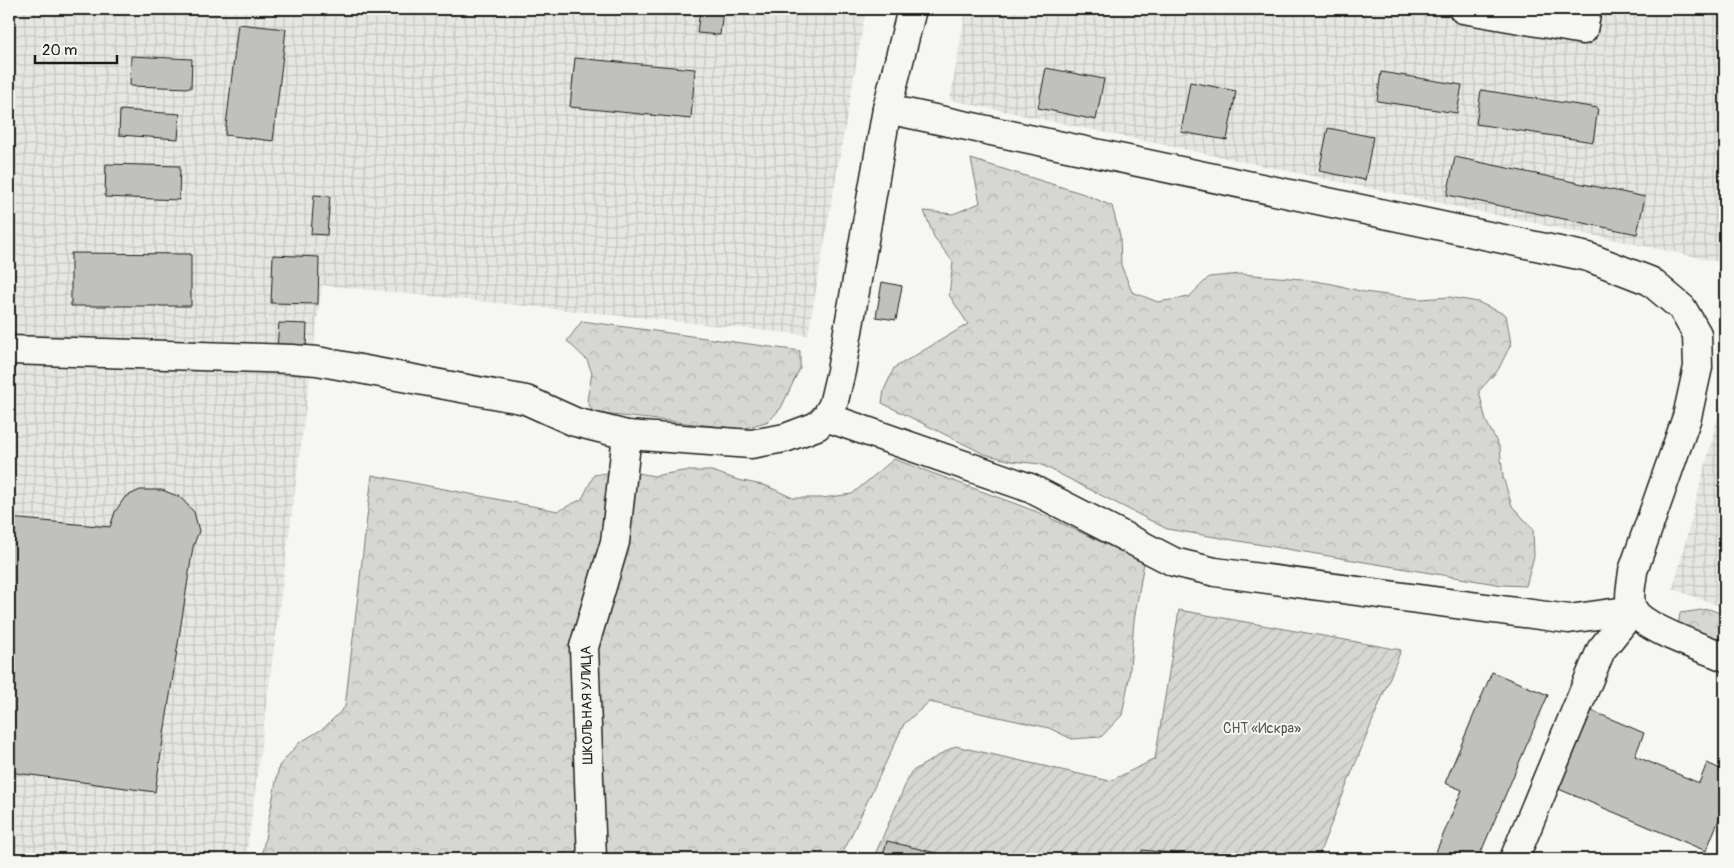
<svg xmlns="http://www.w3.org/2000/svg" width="1734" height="868" font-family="Pangolin,sans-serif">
  <defs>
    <pattern id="industrial-grid" width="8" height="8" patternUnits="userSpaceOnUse" patternTransform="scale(1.25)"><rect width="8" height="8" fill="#e6e6e2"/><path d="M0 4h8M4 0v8" fill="none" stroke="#c5c5c1"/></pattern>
    <pattern id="forest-crowns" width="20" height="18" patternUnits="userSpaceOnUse" patternTransform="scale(1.25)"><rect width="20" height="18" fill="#d6d6d2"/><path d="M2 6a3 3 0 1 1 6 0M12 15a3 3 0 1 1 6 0" fill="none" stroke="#b7b7b4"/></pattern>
    <pattern id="garden-furrows" width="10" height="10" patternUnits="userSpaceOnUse" patternTransform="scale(1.25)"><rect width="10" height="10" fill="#d6d6d2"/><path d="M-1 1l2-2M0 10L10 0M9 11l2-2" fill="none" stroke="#b7b7b4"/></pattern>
  </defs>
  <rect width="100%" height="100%" fill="#f6f6f2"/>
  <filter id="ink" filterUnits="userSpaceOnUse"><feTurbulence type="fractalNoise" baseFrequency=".02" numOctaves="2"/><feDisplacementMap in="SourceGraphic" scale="10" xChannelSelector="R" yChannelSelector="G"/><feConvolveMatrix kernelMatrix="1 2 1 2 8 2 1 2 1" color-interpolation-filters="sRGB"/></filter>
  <g filter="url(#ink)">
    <g fill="url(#industrial-grid)">
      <polygon points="9,9 866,9 808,335 322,285 246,859 37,859 9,855"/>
      <polygon points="966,9 1725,9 1725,263 950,100"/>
      <polygon points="1725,390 1725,608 1673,589"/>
    </g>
    <g fill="url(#forest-crowns)" stroke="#797977">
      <polygon points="971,159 1084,194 1112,206 1120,236 1121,265 1132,292 1158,302 1189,297 1209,277 1241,274 1302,279 1333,284 1364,292 1420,299 1449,297 1478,302 1506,315 1511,344 1498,370 1479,391 1486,421 1500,448 1503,477 1512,506 1533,529 1534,556 1526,586 1502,585 1167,529 1040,464 1012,461 984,454 882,403 884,390 894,368 968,324 949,295 953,262 934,237 924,211 953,214 980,203"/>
      <polygon points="582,321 800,351 800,368 781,408 769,421 742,429 593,413 587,400 592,373 587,360 567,341"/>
      <polygon points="894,459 1035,511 1144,562 1134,621 1129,679 1122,715 1101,737 1072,739 1049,728 929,702 904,724 840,859 261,859 279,766 299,743 324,728 345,707 372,475 558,511 582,499 594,475 623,470 654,476 683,471 712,471 738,480 767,486 793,498 822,498 852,494"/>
      <polygon points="1709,609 1725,615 1725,641 1678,627 1680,613"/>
    </g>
    <polygon fill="url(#garden-furrows)" stroke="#797977" points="1179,610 1401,650 1317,859 873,859 911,772 955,746 1110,781 1155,759"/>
    <g fill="#c0c0bd" stroke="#1c1c1c">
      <polygon points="700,9 723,10 720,35 697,33"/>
      <polygon points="1550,9 1572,9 1572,13"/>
      <polygon points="238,24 286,29 273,141 225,135"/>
      <polygon points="131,56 192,59 191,88 130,86"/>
      <polygon points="575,58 695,69 691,119 570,107"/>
      <polygon points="1046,68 1104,79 1096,120 1038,108"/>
      <polygon points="1381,72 1462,85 1457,113 1377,101"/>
      <polygon points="1190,82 1236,91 1227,140 1181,132"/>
      <polygon points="1481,90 1598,108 1593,142 1476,124"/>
      <polygon points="120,110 180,114 178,139 119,135"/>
      <polygon points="1328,128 1373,137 1365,180 1319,171"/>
      <polygon points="1455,157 1645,197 1637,234 1447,195"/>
      <polygon points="106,164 180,166 179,200 105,197"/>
      <polygon points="314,195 330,196 327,235 311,234"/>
      <polygon points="71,253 191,254 191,306 71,306"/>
      <polygon points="273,255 319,257 318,304 271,303"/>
      <polygon points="882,282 902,286 896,320 876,317"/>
      <polygon points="279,323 307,324 306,348 277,347"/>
      <polygon points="140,490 162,490 180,497 194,512 199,531 193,547 155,792 9,772 9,518 110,527 115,512 125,497"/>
      <polygon points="1492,672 1548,695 1478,859 1433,859 1462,790 1445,783"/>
      <polygon points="1583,707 1644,733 1635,756 1699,783 1707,763 1725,771 1725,805 1706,851 1549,785"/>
      <polygon points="887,841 944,855 943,859 882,859"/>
      <polygon points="1142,850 1180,854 1179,859 1141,859"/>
    </g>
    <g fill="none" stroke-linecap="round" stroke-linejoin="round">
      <defs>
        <g id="minor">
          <polyline points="1463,9 1583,30 1587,9"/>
          <path d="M 887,109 L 1588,257 L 1650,281 L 1682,308 L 1697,334 L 1698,367 L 1687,417 L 1633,571 C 1632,583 1627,599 1633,610 C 1644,629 1703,648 1725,657"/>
          <polyline points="9,350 292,359 317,361 526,400 575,422 627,435 751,444 785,438 817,426 826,417 833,405 841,371 887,109 912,9"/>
          <polyline points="826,417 1030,488 1174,562 1215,572 1569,619 1633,610"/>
          <polyline points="592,859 584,647 615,542 627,435"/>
          <polyline points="1514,859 1601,650 1633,610"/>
        </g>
      </defs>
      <use href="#minor" stroke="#1c1c1c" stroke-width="31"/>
      <use href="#minor" stroke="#f6f6f2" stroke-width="28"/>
    </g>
  </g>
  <g text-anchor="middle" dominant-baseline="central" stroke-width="4" stroke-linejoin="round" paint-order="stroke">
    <g font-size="14" fill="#1c1c1c" stroke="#f6f6f2">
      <text transform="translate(587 705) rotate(-91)">ШКОЛЬНАЯ УЛИЦА</text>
    </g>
    <g font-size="14" fill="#545453" stroke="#f6f6f2">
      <text x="1262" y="728">СНТ «Искра»</text>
    </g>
  </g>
  <rect width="1734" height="868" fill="none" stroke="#f6f6f2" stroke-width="30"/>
  <rect x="15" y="15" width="1704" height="838" fill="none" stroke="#1c1c1c" stroke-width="2" filter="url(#ink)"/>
  <path d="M35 55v8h82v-8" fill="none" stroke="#1c1c1c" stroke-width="2.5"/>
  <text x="42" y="55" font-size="15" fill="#1c1c1c" stroke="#f6f6f2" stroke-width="4" paint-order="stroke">20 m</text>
</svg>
